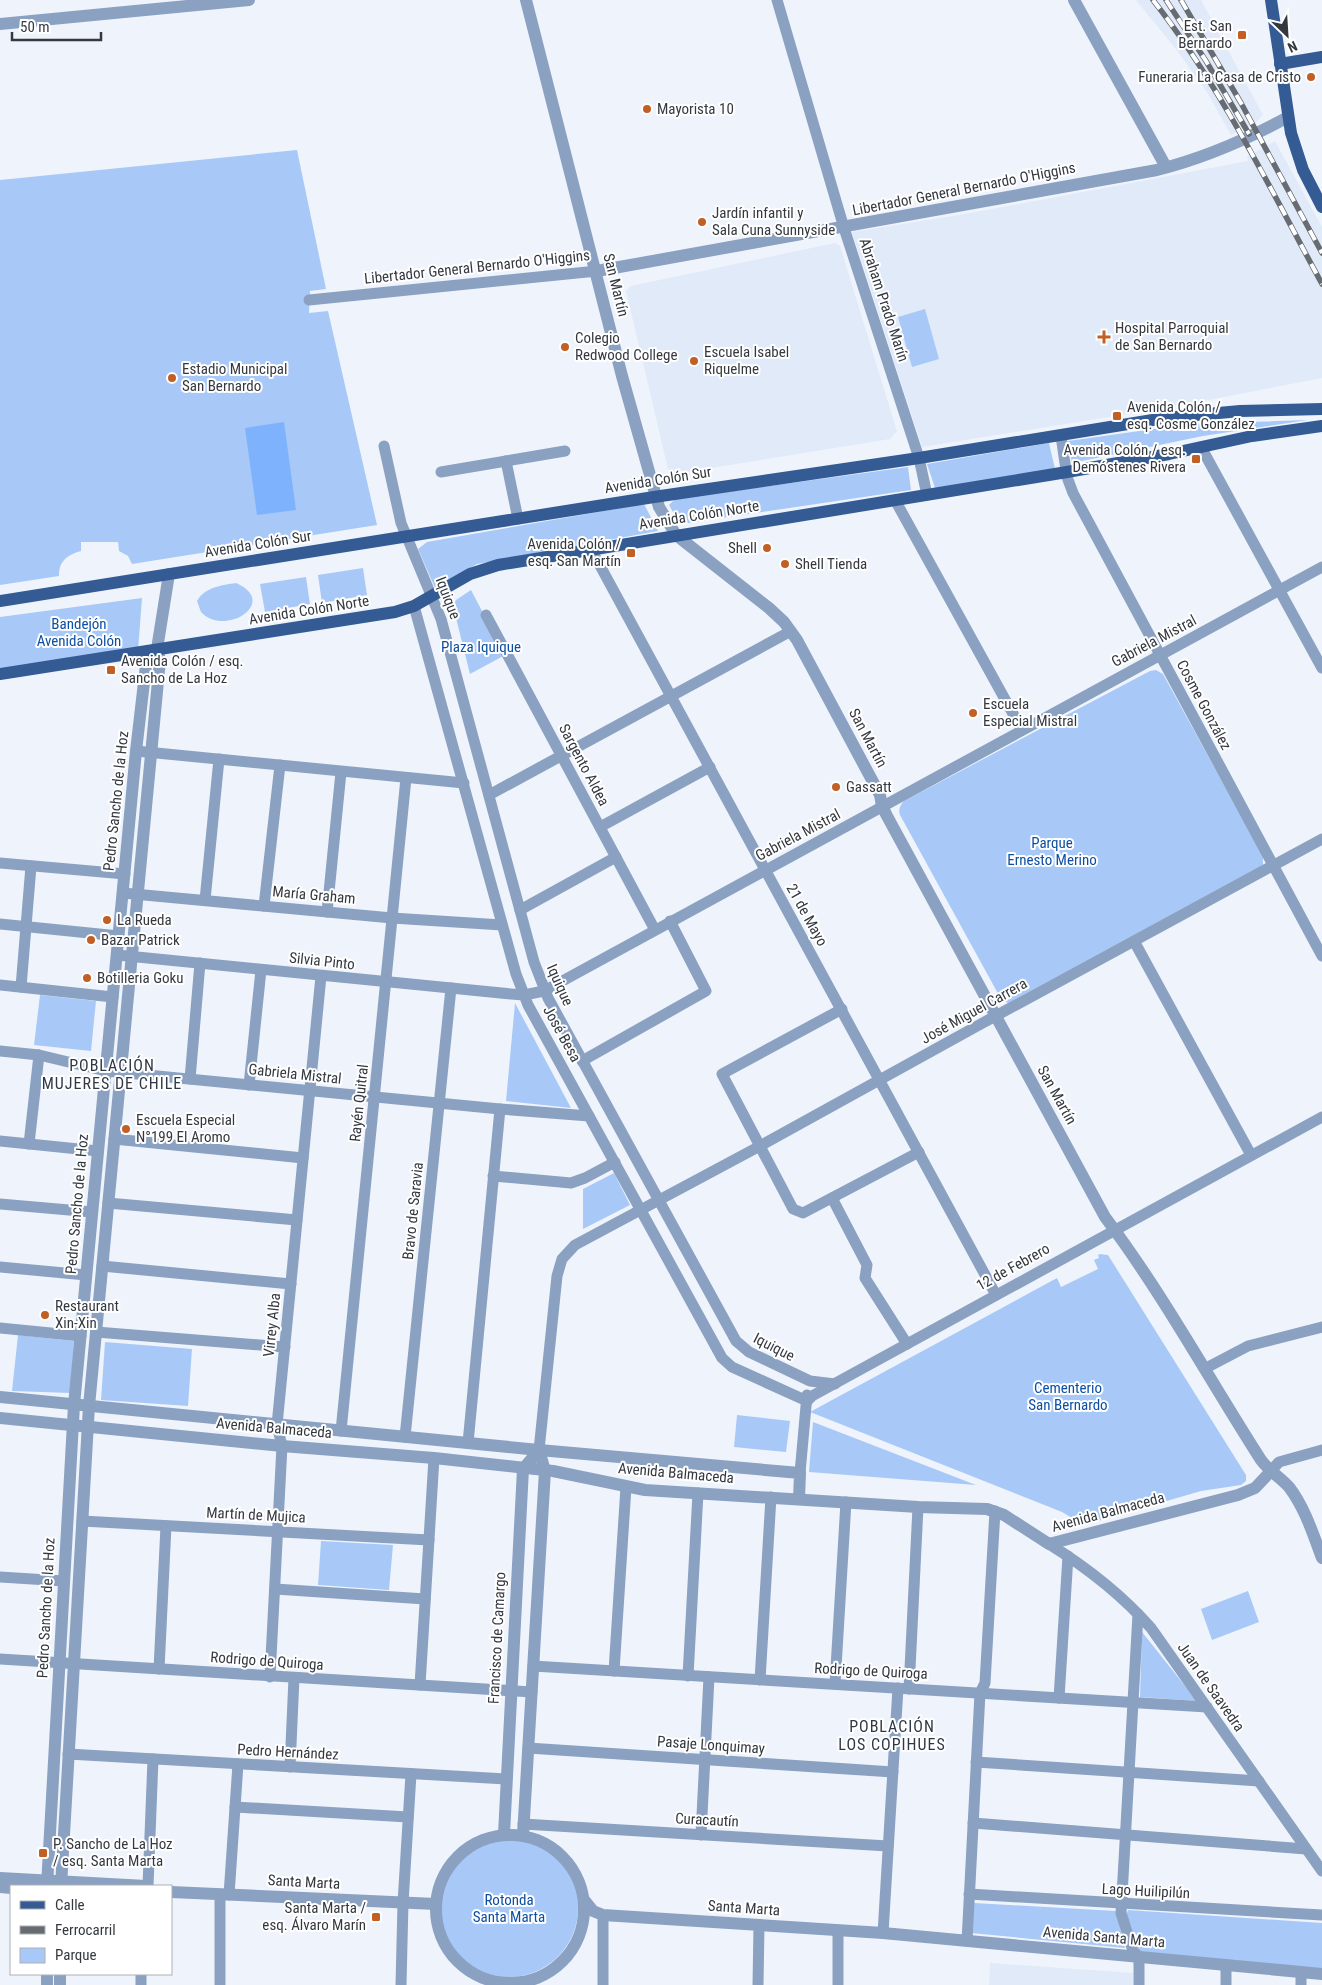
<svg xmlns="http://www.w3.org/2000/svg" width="1322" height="1985" font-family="'Roboto Condensed',sans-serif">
  <rect width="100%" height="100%" fill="#eff4fc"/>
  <g fill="#e0eaf8">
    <polygon points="1136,0 1201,0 1263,115 1253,125 1231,135 1207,92 1175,48"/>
    <polygon points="1275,141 1322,227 1322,378 1177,406 922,447 852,232 965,214 1248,161 1247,157"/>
    <polygon points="835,243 840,246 897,431 890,439 674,474 668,469 626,291 631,286"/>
    <polygon points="990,1963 1133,1973 1133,1985 989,1985"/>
  </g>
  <g fill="#a8c9f8">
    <path d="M 297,150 L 326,289 L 310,291 L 309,313 L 328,311 L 377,525 L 132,564 L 128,556 L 119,551 L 118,542 L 81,542 L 81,551 C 67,555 59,561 59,576 L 0,585 L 0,180 Z"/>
    <polygon points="925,309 939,359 912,367 898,317"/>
    <polygon points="1308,420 1203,436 1072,463 1068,441 1189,424"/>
    <polygon points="1049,443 1055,469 935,488 927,464"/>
    <polygon points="908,467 911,490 688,523 678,521 669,505 675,499"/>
    <polygon points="644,504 658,531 477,564 435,588 418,549 427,542"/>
    <polygon points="363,568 367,595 322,603 318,575"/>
    <polygon points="306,577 310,604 265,612 260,584"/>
    <path d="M 236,583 C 280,602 225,638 201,612 L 197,601 C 205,587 222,585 236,583 Z"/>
    <polygon points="471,590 505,655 470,674 453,606 456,600"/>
    <polygon points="142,598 138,651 0,670 0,617"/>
    <path d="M 1156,670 L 1163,674 L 1263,856 L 1263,865 L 1008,1003 L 1001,999 L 900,815 C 898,810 900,805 904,801 L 1150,671 Z"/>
    <polygon points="40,995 96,1001 91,1051 34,1045"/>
    <polygon points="515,1003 571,1108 506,1101"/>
    <polygon points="614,1173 630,1205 583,1229 583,1189"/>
    <polygon points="1100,1254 1108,1255 1246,1475 1246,1481 1241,1485 1201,1491 1084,1525 1062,1512 810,1412 1057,1278 1061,1287 1098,1269 1094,1260 1099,1258 1098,1255"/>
    <polygon points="18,1335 74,1341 70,1393 12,1391"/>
    <polygon points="105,1342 192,1349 188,1406 101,1400"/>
    <polygon points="737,1415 790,1421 786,1452 734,1447"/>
    <polygon points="813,1422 976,1485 809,1472"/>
    <polygon points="321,1541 393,1545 389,1590 318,1585"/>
    <polygon points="1248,1591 1259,1622 1212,1640 1201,1609"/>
    <polygon points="1142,1632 1197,1701 1140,1697"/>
    <circle cx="509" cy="1908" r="69"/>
    <polygon points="974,1903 1116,1911 1125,1948 971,1933"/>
    <polygon points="1128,1910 1322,1923 1322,1970 1140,1953 1126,1915"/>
  </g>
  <polygon fill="#7fb2fc" points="284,422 296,510 257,515 245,428"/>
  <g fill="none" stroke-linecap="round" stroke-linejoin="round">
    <g stroke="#8ba1c2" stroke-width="11">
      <polyline points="777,0 844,228 919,458 927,495"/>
      <polyline points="309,300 597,271"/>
      <polyline points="1061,436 1067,477 1073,493 1322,956"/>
      <polyline points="384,446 401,523 441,619 534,962 548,998 736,1341 749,1352 810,1381 835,1384"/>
      <polyline points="1201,447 1322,668"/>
      <polyline points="506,461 518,519"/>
      <polyline points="441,472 565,451"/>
      <polyline points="895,500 1022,730"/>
      <polyline points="591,549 996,1295"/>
      <polyline points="414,606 516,974 528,1005 722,1358 732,1367 807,1401"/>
      <polyline points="486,615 655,930"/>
      <polyline points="136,751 464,783"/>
      <polyline points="489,795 791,631"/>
      <polyline points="600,827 710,767"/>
      <polyline points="0,863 125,874"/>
      <polyline points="123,893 392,918 502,925"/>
      <polyline points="205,900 219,759"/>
      <polyline points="264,906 280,765"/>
      <polyline points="520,910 616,857"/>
      <polyline points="327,912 341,772"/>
      <polyline points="0,924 119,936"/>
      <polyline points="1134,941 1251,1155"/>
      <polyline points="117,955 511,994 524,995 544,991 1322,567"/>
      <polyline points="0,985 113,997"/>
      <polyline points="21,987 31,866"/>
      <polyline points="842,1009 722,1074 793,1209 803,1213 919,1152"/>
      <polyline points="0,1051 39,1055 106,1071 500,1109 589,1116"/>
      <polyline points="582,1061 706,991 670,921"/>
      <polyline points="190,1079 200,963"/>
      <polyline points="249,1085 261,970"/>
      <polyline points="114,1139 303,1158"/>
      <polyline points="0,1141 98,1151"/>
      <polyline points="29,1144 39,1055"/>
      <polyline points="493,1176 571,1183 585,1178 615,1162"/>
      <polyline points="832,1198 867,1265 865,1278 907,1344"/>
      <polyline points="108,1203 297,1220"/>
      <polyline points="0,1204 92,1212"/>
      <polyline points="102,1266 291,1284"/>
      <polyline points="0,1267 86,1275"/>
      <polyline points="0,1328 81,1336"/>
      <polyline points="96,1332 285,1347"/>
      <polyline points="1206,1368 1248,1346 1322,1327"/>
      <polyline points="807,1401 812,1396 1322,1117"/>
      <polyline points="341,1431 406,778"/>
      <polyline points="405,1437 451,988"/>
      <polyline points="468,1443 500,1109"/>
      <polyline points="539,1450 557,1276 562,1259 575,1245 760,1146 979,1025 1322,839"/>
      <polyline points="1271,1471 1279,1462 1322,1450"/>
      <polyline points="800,1473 807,1395"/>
      <polyline points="82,1521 429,1540"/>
      <path d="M 1049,1544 C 1086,1567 1122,1595 1151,1628 L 1322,1871"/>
      <polyline points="0,1577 64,1581"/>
      <polyline points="275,1589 425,1599"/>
      <polyline points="1138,1614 1121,1913 1133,1951 1139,1957 1139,1985"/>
      <polyline points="0,1659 532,1692"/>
      <polyline points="533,1666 1207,1707"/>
      <polyline points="159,1669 166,1526"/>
      <polyline points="614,1671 626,1487"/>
      <polyline points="688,1676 698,1493"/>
      <polyline points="270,1677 282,1446 277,1425 321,976"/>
      <polyline points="760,1680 771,1497"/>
      <polyline points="835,1684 846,1502"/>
      <polyline points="420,1685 434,1458"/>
      <polyline points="909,1689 918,1507"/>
      <polyline points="1059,1698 1068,1556"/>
      <polyline points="528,1748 893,1772"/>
      <polyline points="68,1754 506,1779"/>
      <polyline points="976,1762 1259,1781"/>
      <polyline points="290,1767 294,1678"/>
      <polyline points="235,1807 408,1817"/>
      <polyline points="973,1823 1306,1849"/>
      <polyline points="523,1824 888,1846"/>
      <polyline points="701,1835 709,1677"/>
      <polyline points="148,1886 153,1759"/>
      <polyline points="969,1894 1322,1915"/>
      <polyline points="229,1895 238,1764"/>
      <polyline points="883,1933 898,1688"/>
      <polyline points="967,1941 980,1693 985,1683 995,1511"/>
      <polyline points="141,1985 141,1974"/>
      <polyline points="220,1985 220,1895"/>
      <polyline points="401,1985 403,1903 411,1774"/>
      <polyline points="603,1985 603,1915"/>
      <polyline points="758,1985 759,1925"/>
      <polyline points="838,1985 838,1930"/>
      <polyline points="1226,1985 1226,1965"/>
      <polyline points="1301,1985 1301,1972"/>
    </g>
    <g stroke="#8ba1c2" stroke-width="12">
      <path d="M 526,0 L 622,376 L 659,507 L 676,535 L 769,608 L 784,622 L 797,640 L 880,795 L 882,806 L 887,816 L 1105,1217 C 1163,1294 1209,1379 1261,1460 C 1269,1471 1280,1477 1289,1487 C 1305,1508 1313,1534 1322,1558"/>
      <polyline points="1074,0 1166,167"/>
      <polyline points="0,24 249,0"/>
      <path d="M 597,271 L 1157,170 C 1204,158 1246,140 1288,117"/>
      <polyline points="0,1397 539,1450 800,1473 799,1499"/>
      <polyline points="0,1418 282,1446 434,1458 553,1471 645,1490 918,1507 987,1509 1004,1515 1049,1544 1238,1495 1255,1488 1271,1471"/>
      <polyline points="504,1834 523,1469 539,1450"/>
      <circle cx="510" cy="1909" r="74"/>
      <polyline points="523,1835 545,1471 539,1450"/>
      <polyline points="0,1878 146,1886"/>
      <polyline points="47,1886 74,1405 136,751 146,665 151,654 157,649"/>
      <polyline points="61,1886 89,1406 160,660 157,649 169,574"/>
      <polyline points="0,1887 11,1888"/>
      <polyline points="171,1892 436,1904"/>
      <polyline points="585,1901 593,1911 603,1915 883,1933 1322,1974"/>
      <polyline points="47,1985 47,1974"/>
      <polyline points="60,1985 60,1974"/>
    </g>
    <g stroke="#345b93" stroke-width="12">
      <polyline points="1271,0 1291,133 1303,170 1322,207"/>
      <polyline points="1280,64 1322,57"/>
      <polyline points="0,601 654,497 919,458 1165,418 1240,411 1322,409"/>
      <polyline points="0,674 395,612 414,606 470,574 498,565 1067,472 1169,454 1252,436 1322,426"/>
    </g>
    <defs>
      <g id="rail">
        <path d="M 1153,0 C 1221,87 1270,188 1322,284"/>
        <polyline points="1166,0 1206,61 1249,134"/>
        <polyline points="1181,0 1241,103 1322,253"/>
      </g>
    </defs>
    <use href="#rail" stroke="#676c73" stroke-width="5.5"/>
    <use href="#rail" stroke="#fff" stroke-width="4" stroke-dasharray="11" stroke-linecap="butt"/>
  </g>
  <g fill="#c15f24" stroke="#fff" stroke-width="2">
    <rect x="1237" y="30" width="10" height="10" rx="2.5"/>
    <circle cx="1311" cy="77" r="5"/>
    <circle cx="647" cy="109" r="5"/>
    <circle cx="702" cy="222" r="5"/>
    <path d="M1101.5 329.5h5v5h5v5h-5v5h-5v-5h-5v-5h5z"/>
    <circle cx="565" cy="347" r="5"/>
    <circle cx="694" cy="361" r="5"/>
    <circle cx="172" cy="378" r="5"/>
    <rect x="1112" y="411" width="10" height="10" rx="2.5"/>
    <rect x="1191" y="454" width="10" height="10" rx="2.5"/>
    <circle cx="767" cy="548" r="5"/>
    <rect x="626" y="548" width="10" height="10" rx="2.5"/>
    <circle cx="785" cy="564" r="5"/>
    <rect x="106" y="665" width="10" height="10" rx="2.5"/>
    <circle cx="973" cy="713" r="5"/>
    <circle cx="836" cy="787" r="5"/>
    <circle cx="107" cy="920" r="5"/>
    <circle cx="91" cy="940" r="5"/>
    <circle cx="87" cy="978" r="5"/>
    <circle cx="126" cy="1129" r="5"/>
    <circle cx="45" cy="1315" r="5"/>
    <rect x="38" y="1848" width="10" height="10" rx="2.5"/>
    <rect x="371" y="1912" width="10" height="10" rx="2.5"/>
  </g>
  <g text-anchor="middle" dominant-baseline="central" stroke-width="4" stroke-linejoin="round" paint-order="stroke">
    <g font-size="15" fill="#343940" stroke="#fff" text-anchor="start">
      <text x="1232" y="26" text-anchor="end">Est. San<tspan x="1232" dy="17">Bernardo</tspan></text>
      <text x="1301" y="77" text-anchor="end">Funeraria La Casa de Cristo</text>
      <text x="657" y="109">Mayorista 10</text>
      <text x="712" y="213">Jardín infantil y<tspan x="712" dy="17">Sala Cuna Sunnyside</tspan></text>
      <text x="1115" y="328">Hospital Parroquial<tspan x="1115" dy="17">de San Bernardo</tspan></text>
      <text x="575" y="338">Colegio<tspan x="575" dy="17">Redwood College</tspan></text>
      <text x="704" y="352">Escuela Isabel<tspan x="704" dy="17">Riquelme</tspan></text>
      <text x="182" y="369">Estadio Municipal<tspan x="182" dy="17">San Bernardo</tspan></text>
      <text x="1127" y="407">Avenida Colón /<tspan x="1127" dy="17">esq. Cosme González</tspan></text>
      <text x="1186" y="450" text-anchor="end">Avenida Colón / esq.<tspan x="1186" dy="17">Demóstenes Rivera</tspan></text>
      <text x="621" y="544" text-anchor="end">Avenida Colón /<tspan x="621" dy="17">esq. San Martín</tspan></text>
      <text x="757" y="548" text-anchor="end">Shell</text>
      <text x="795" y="564">Shell Tienda</text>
      <text x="121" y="661">Avenida Colón / esq.<tspan x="121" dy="17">Sancho de La Hoz</tspan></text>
      <text x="983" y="704">Escuela<tspan x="983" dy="17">Especial Mistral</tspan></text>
      <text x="846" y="787">Gassatt</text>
      <text x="117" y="920">La Rueda</text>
      <text x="101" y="940">Bazar Patrick</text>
      <text x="97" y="978">Botilleria Goku</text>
      <text x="136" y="1120">Escuela Especial<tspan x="136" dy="17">N°199 El Aromo</tspan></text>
      <text x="55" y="1306">Restaurant<tspan x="55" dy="17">Xin-Xin</tspan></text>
      <text x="53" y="1844">P. Sancho de La Hoz<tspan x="53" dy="17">/ esq. Santa Marta</tspan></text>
      <text x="366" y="1908" text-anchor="end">Santa Marta /<tspan x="366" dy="17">esq. Álvaro Marín</tspan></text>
    </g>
    <g font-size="15" fill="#343940" stroke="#fff">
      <text transform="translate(964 189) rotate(-11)">Libertador General Bernardo O'Higgins</text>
      <text transform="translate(477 267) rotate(-6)">Libertador General Bernardo O'Higgins</text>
      <text transform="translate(616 285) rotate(76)">San Martín</text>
      <text transform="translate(884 300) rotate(72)">Abraham Prado Marín</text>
      <text transform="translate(658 480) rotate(-9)">Avenida Colón Sur</text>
      <text transform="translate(699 515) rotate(-9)">Avenida Colón Norte</text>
      <text transform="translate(258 544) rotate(-9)">Avenida Colón Sur</text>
      <text transform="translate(448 598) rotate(69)">Iquique</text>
      <text transform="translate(309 610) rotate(-9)">Avenida Colón Norte</text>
      <text transform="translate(1154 641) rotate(-28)">Gabriela Mistral</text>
      <text transform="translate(1204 705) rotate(62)">Cosme González</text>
      <text transform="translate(868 738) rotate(62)">San Martín</text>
      <text transform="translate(584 765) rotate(62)">Sargento Aldea</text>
      <text transform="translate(116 801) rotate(-84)">Pedro Sancho de la Hoz</text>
      <text transform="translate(798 835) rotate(-28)">Gabriela Mistral</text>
      <text transform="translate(314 895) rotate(5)">María Graham</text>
      <text transform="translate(807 915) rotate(61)">21 de Mayo</text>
      <text transform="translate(322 961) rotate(6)">Silvia Pinto</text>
      <text transform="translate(560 985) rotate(66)">Iquique</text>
      <text transform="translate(974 1011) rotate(-29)">José Miguel Carrera</text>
      <text transform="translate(562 1034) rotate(61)">José Besa</text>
      <text transform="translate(295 1074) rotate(6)">Gabriela Mistral</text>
      <text transform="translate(1057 1095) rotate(61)">San Martín</text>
      <text transform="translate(359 1103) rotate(-84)">Rayén Quitral</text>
      <text transform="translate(77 1204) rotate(-85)">Pedro Sancho de la Hoz</text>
      <text transform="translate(413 1211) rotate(-84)">Bravo de Saravia</text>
      <text transform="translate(1013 1267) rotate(-29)">12 de Febrero</text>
      <text transform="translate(272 1325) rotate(-84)">Virrey Alba</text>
      <text transform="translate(774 1347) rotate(27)">Iquique</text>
      <text transform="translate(274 1428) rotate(5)">Avenida Balmaceda</text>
      <text transform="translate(676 1473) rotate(5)">Avenida Balmaceda</text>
      <text transform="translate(1108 1512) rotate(-15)">Avenida Balmaceda</text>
      <text transform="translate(256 1515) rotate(3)">Martín de Mujica</text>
      <text transform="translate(46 1608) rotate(-87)">Pedro Sancho de la Hoz</text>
      <text transform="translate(497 1638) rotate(-87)">Francisco de Camargo</text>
      <text transform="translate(267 1661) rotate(4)">Rodrigo de Quiroga</text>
      <text transform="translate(871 1671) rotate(3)">Rodrigo de Quiroga</text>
      <text transform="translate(1211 1687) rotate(55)">Juan de Saavedra</text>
      <text transform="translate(711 1745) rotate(4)">Pasaje Lonquimay</text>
      <text transform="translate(288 1752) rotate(3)">Pedro Hernández</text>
      <text transform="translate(707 1820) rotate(3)">Curacautín</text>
      <text transform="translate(304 1882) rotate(3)">Santa Marta</text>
      <text transform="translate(1146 1891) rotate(3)">Lago Huilipilún</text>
      <text transform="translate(744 1908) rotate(4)">Santa Marta</text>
      <text transform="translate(1104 1937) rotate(5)">Avenida Santa Marta</text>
    </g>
    <g font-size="15" fill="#0c4fa3" stroke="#fff">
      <text x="79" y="624">Bandejón<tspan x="79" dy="17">Avenida Colón</tspan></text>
      <text x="481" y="647">Plaza Iquique</text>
      <text x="1052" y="843">Parque<tspan x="1052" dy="17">Ernesto Merino</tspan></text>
      <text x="1068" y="1388">Cementerio<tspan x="1068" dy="17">San Bernardo</tspan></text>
      <text x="509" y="1900">Rotonda<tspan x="509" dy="17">Santa Marta</tspan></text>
    </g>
    <g font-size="16" letter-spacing="1" fill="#2f3846" stroke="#fff">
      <text x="112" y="1065">POBLACIÓN<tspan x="112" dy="18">MUJERES DE CHILE</tspan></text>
      <text x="892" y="1726">POBLACIÓN<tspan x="892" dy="18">LOS COPIHUES</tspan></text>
    </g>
  </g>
  <rect x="10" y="1885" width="162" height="90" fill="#ffffff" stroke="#aeb0b3"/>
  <rect x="20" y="1901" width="25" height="8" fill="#345b93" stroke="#aeb0b3"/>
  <text x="55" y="1910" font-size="15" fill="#343940">Calle</text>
  <rect x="20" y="1926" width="25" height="8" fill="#676c73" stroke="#aeb0b3"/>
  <text x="55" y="1935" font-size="15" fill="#343940">Ferrocarril</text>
  <rect x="20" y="1948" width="25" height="15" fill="#a8c9f8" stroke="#aeb0b3"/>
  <text x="55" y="1960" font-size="15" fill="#343940">Parque</text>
  <g transform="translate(1287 35) rotate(155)" stroke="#ffffff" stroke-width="4" paint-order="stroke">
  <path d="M0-4L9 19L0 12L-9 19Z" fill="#343940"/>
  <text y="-8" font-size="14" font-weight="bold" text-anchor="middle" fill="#343940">N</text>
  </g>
  <path d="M12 32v8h89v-8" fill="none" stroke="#343940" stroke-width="2.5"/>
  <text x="20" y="32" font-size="15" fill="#343940" stroke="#ffffff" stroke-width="4" paint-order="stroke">50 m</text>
</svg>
